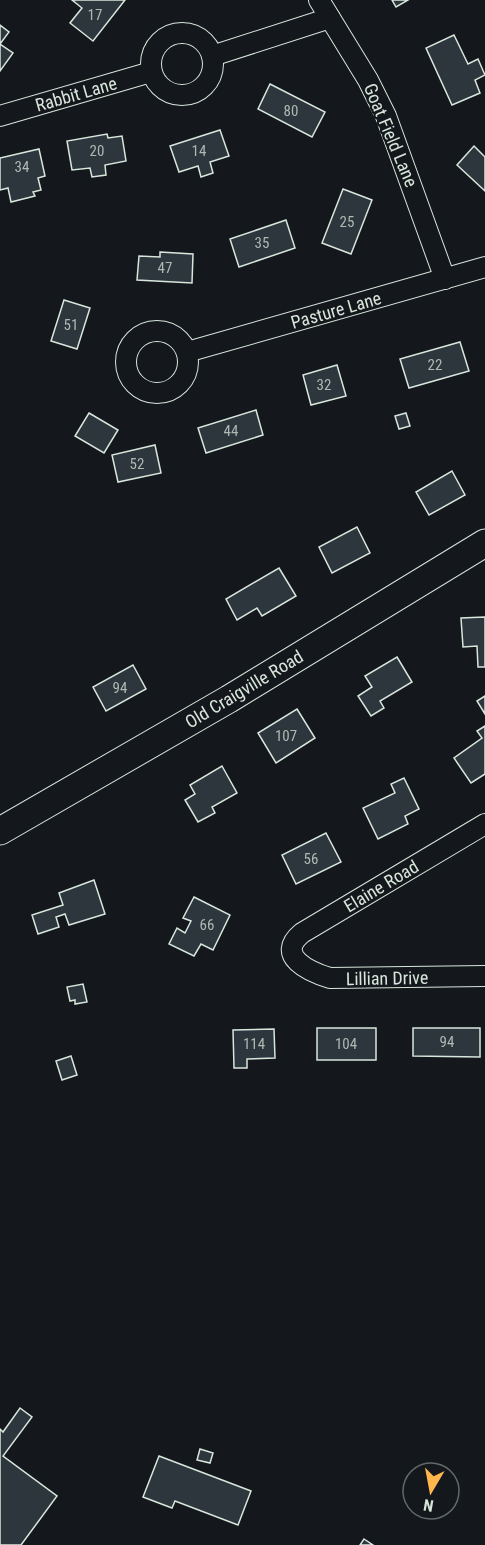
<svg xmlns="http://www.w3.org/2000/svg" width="485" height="1545" font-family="'Roboto Condensed',sans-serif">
  <rect width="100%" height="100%" fill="#14181c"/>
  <g fill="#2c363c" stroke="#d8e6dc" stroke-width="1.5">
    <polygon points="72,0 125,0 93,41 70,23 82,8"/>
    <polygon points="392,0 408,0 396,7"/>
    <polygon points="0,25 9,32 0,44 13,53 0,71"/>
    <polygon points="454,35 468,64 478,59 485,75 475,80 480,93 452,105 426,48"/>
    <polygon points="270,84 325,112 312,137 258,109"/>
    <polygon points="220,130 229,156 210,162 213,173 201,177 198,166 179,172 170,146"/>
    <polygon points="107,134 108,138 122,136 126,161 105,165 106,175 92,177 90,168 72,170 67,141"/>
    <polygon points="474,146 485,157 485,191 457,165"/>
    <polygon points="39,149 45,176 38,178 41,190 33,192 35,196 11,202 8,188 0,190 0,158"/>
    <polygon points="343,189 372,200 351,254 322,243"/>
    <polygon points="286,220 295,248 239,267 230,239"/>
    <polygon points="160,252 193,254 192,283 137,280 139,256 160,257"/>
    <polygon points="64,300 90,308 77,349 51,341"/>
    <polygon points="460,342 469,371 409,388 400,359"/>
    <polygon points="337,365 346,396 311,405 303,375"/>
    <polygon points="256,410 263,435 206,453 198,428"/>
    <polygon points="89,413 118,430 104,453 75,436"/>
    <polygon points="406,413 410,426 399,429 395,416"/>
    <polygon points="155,445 161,473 118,482 112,455"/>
    <polygon points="452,471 465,495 429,515 416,492"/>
    <polygon points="357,527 370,553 332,573 319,547"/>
    <polygon points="279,568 296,596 262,616 257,608 237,620 226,599"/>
    <polygon points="485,617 485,667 478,667 477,646 463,647 461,618"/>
    <polygon points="397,657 412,682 380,701 384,708 371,716 358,696 372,687 365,676"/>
    <polygon points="133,665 146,689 106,711 93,687"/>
    <polygon points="485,696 485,714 477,701"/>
    <polygon points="297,709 315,738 276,763 258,733"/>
    <polygon points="485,726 485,774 471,783 454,758 482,738 477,731"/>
    <polygon points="222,766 237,793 212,807 215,813 198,822 185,800 195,794 190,785"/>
    <polygon points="404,778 419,809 405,816 408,824 378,839 363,808 395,793 391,784"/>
    <polygon points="326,833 341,862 296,884 282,855"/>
    <polygon points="94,880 105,914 69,925 65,914 56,917 59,927 38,934 32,915 63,905 59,893"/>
    <polygon points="194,897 230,915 213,950 201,944 194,956 169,944 177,928 185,933 191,921 183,918"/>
    <polygon points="83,984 87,1002 75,1004 75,1000 70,1001 67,987"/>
    <rect x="317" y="1028" width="59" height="32"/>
    <polygon points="413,1028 480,1028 480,1057 413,1056"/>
    <polygon points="274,1029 275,1058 247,1059 247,1068 234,1068 233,1030"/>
    <polygon points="71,1056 77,1075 62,1080 56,1061"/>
    <polygon points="20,1408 32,1417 3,1456 57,1496 21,1545 0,1545 0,1429 3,1432"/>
    <polygon points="200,1449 213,1453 210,1463 197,1460"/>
    <polygon points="159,1456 251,1491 238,1525 175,1501 172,1508 143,1497"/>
    <polygon points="364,1539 373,1545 360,1545"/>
  </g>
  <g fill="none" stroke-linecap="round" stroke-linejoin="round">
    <defs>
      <g id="street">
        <polyline points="319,0 368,80 386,116 445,279"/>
        <circle cx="182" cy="64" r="31"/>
        <polyline points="212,56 330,18"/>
        <polyline points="0,116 151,72"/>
        <circle cx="157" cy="362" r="31"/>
        <polyline points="187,352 485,267"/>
        <path d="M 485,824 L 302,933 C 274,956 310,972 330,978 L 485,976"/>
      </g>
      <polyline id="secondary" points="0,831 229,699 485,543"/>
    </defs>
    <use href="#street" stroke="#d8e6dc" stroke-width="22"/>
    <use href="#secondary" stroke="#d8e6dc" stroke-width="29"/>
    <use href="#street" stroke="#14181c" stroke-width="20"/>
    <use href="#secondary" stroke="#14181c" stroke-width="27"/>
  </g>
  <g text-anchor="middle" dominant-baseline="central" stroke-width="4.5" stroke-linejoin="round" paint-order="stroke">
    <g font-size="15" fill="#adbab4">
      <text x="95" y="15">17</text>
      <text x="291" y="111">80</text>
      <text x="97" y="151">20</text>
      <text x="199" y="151">14</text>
      <text x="22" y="167">34</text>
      <text x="347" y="222">25</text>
      <text x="262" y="243">35</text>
      <text x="165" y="268">47</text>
      <text x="71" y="325">51</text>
      <text x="435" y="365">22</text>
      <text x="324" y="385">32</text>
      <text x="231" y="431">44</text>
      <text x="137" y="464">52</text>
      <text x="120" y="688">94</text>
      <text x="286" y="736">107</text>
      <text x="311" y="859">56</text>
      <text x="207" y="925">66</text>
      <text x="447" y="1042">94</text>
      <text x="254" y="1044">114</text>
      <text x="346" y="1044">104</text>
    </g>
    <g font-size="18" fill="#d8e6dc" stroke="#14181c">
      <text transform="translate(76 94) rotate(-16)">Rabbit Lane</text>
      <text transform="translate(391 135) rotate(67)">Goat Field Lane</text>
      <text transform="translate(336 310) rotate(-16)">Pasture Lane</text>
      <text transform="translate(244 689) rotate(-31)">Old Craigville Road</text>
      <text transform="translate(381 886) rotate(-31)">Elaine Road</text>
      <text transform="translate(387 978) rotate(-1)">Lillian Drive</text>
    </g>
  </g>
  <g transform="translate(431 1491) rotate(190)"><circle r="28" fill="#14181c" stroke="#626a69" stroke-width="1.5"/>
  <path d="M0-4.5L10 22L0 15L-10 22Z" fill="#ffb74d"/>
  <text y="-9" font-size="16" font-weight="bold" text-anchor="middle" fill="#d8e6dc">N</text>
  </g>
</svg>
